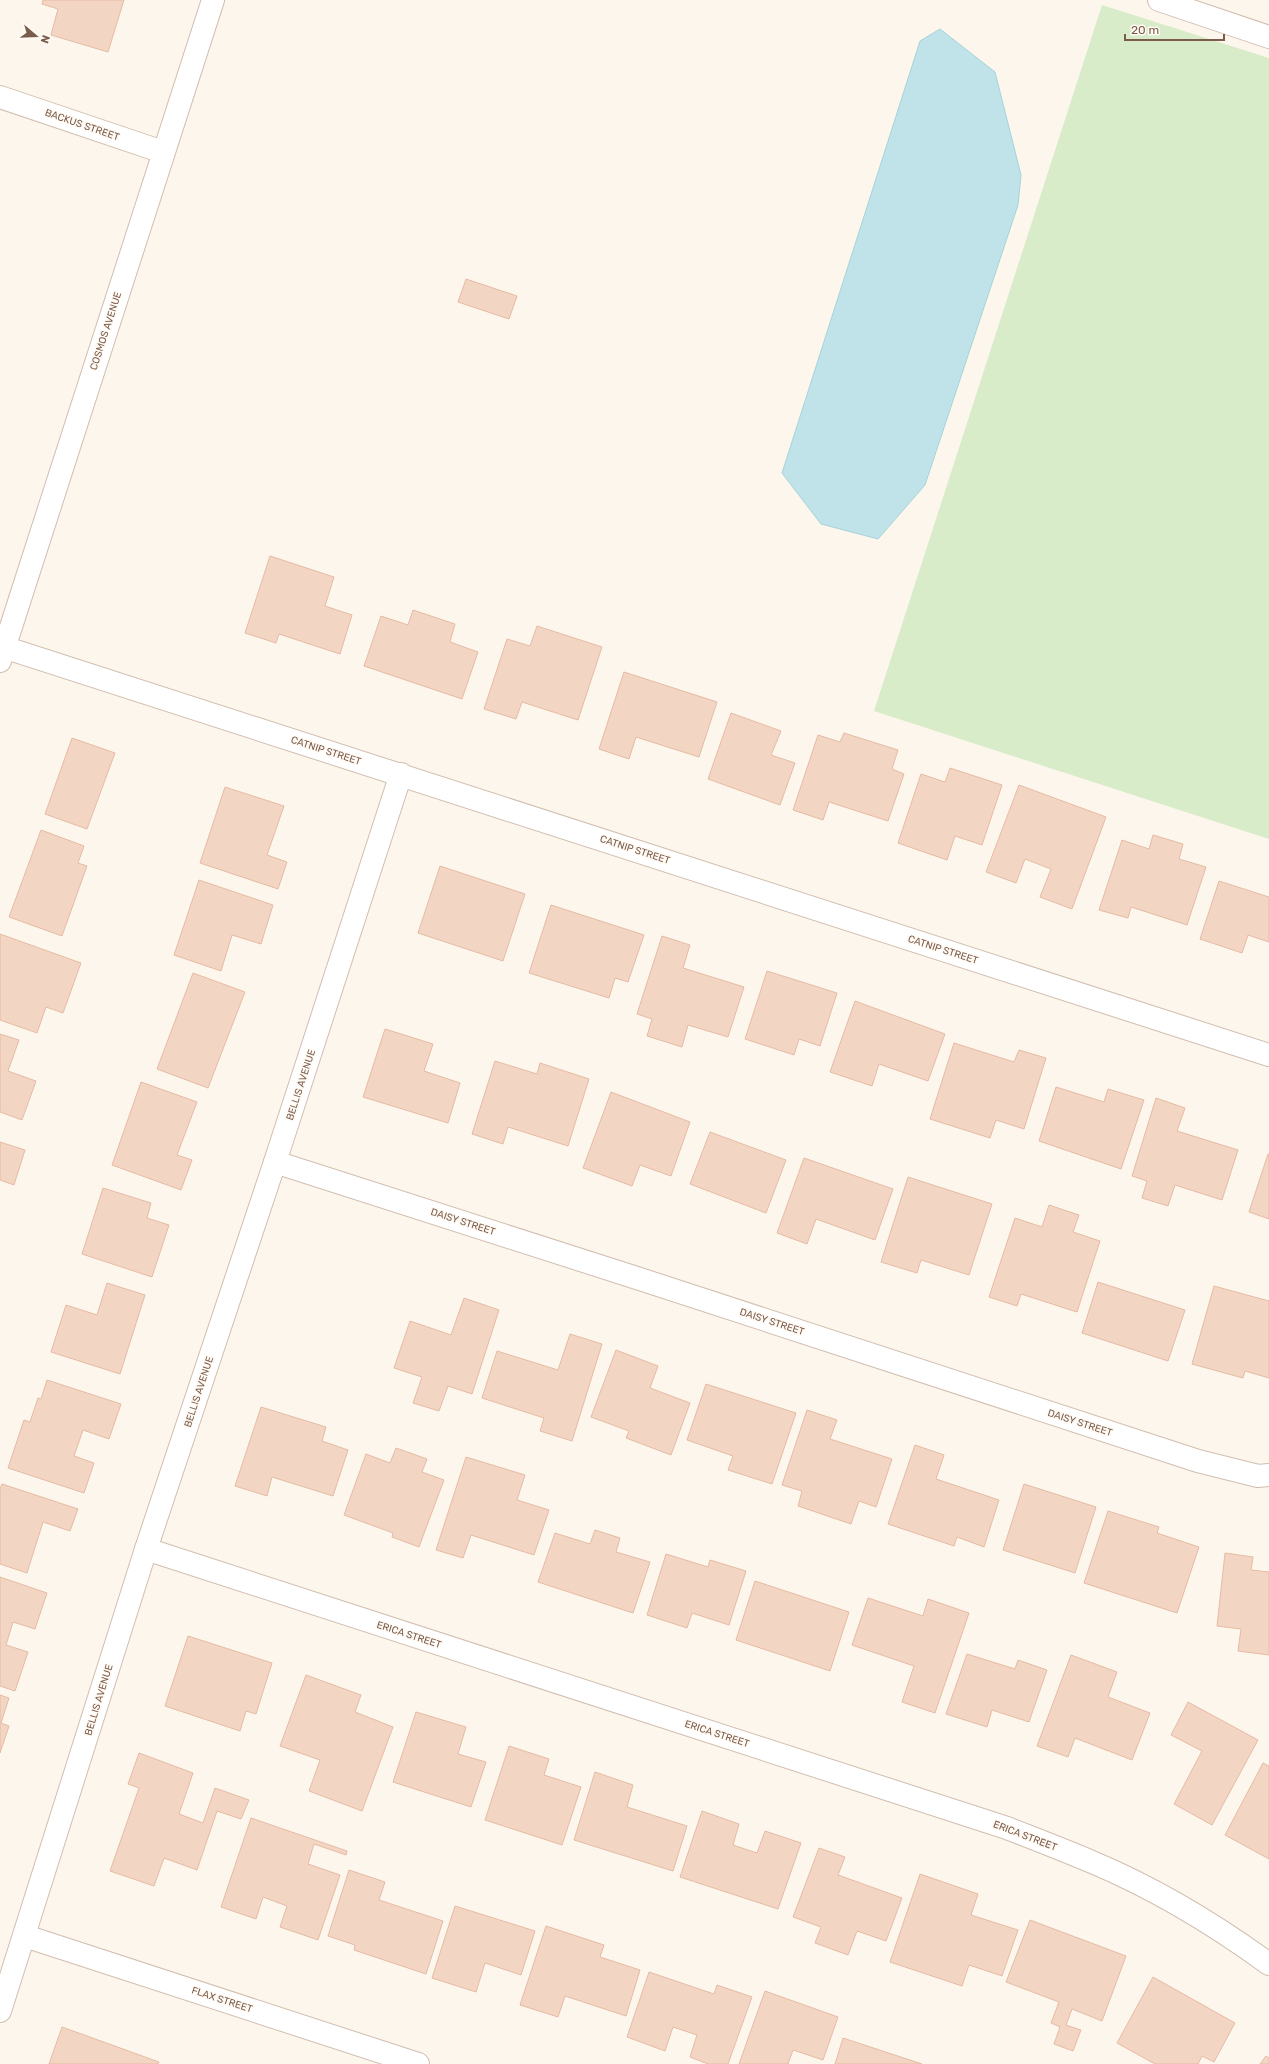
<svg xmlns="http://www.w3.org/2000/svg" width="1269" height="2064" font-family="Rubik,sans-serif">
  <rect width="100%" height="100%" fill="#fdf6ec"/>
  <polygon fill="#d8ecc9" points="1102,5 1269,58 1269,839 874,711"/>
  <polygon fill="#bfe3e8" stroke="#a5d3da" points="940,29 995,72 1021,175 1018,205 925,485 878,539 821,524 782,473 920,41"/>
  <g fill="#f3d5c3" stroke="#e6bba3">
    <polygon points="43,0 124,0 108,52 51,35 58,9 42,4"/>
    <polygon points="466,279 517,296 509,319 458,302"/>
    <polygon points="270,556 334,577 325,606 352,615 340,654 279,634 276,643 245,633"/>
    <polygon points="413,610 455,624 450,642 478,652 462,699 364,666 381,616 408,625"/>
    <polygon points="537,626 602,647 578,720 522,702 516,719 484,709 507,639 530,646"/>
    <polygon points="624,672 717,702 699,757 636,737 629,759 599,749"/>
    <polygon points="731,713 781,731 771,755 795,763 780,805 708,779"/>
    <polygon points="844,733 898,750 892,769 904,774 888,821 829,802 823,820 793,810 818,735 840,742"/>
    <polygon points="72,738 115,753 87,829 45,814"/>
    <polygon points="950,768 1002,785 982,845 955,836 947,860 898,843 921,774 945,782"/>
    <polygon points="1019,785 1106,817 1072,909 1040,897 1051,869 1025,859 1016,883 986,872"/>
    <polygon points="225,787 284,806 267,855 287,862 278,889 200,863"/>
    <polygon points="41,830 84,846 78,863 87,866 62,936 9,917"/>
    <polygon points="1153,835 1183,844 1179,859 1206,867 1187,925 1131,907 1128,918 1099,910 1122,840 1149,849"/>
    <polygon points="440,866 525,894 503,961 418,933"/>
    <polygon points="199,880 273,905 261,944 232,935 221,971 174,955"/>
    <polygon points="1219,881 1269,897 1269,942 1248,935 1242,953 1200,939"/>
    <polygon points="551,905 644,935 628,982 615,978 609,998 529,973"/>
    <polygon points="0,934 81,963 63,1013 46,1007 37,1033 0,1020"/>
    <polygon points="662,936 690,945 683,968 744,987 728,1037 688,1025 682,1047 647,1036 652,1019 637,1014"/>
    <polygon points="767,971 837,993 820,1046 799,1039 794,1055 745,1039"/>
    <polygon points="193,973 245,992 208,1088 157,1069"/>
    <polygon points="855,1001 945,1034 928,1081 879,1064 872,1086 830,1072"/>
    <polygon points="385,1029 433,1044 424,1071 460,1083 448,1123 363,1097"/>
    <polygon points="0,1034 19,1040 8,1071 36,1081 22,1120 0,1112"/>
    <polygon points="954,1043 1014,1062 1019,1050 1046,1058 1024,1129 996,1120 990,1138 930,1119"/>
    <polygon points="495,1061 537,1074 540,1063 589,1079 568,1146 508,1127 503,1144 472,1134"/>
    <polygon points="141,1082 197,1102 177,1155 192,1160 181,1190 112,1165"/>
    <polygon points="1056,1087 1104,1102 1108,1089 1144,1100 1121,1169 1039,1141"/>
    <polygon points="611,1092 690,1122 671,1176 640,1165 632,1186 583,1168"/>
    <polygon points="1156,1098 1185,1108 1177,1131 1238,1150 1222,1200 1175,1185 1168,1206 1142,1198 1147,1181 1132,1176"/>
    <polygon points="710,1132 786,1160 766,1213 690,1184"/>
    <polygon points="0,1142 25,1150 14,1185 0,1180"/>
    <polygon points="1268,1154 1269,1154 1269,1219 1249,1212"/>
    <polygon points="804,1158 893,1189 875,1240 816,1219 807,1244 777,1233"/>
    <polygon points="908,1177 992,1204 969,1275 921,1260 917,1273 881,1262"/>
    <polygon points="103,1188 151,1203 147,1218 169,1225 152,1277 82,1254"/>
    <polygon points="1049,1205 1079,1215 1073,1232 1100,1241 1077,1312 1021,1294 1017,1306 989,1297 1015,1218 1042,1227"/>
    <polygon points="1098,1282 1185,1310 1168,1361 1082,1333"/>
    <polygon points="107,1283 145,1295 120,1374 51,1352 66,1305 97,1315"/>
    <polygon points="1214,1286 1269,1301 1269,1378 1245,1371 1243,1378 1192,1364"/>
    <polygon points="464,1298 499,1310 472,1394 448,1386 439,1411 413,1403 422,1377 394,1368 410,1321 451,1335"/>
    <polygon points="570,1334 602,1344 572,1441 540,1431 544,1418 482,1398 497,1351 558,1370"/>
    <polygon points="616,1350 658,1366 650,1388 690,1403 671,1455 626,1438 629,1431 591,1417"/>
    <polygon points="47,1380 121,1404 109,1439 83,1430 74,1456 94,1463 84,1493 8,1468 24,1420 30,1422 38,1398 41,1399"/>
    <polygon points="706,1384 796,1413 772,1484 728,1470 733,1456 687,1440"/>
    <polygon points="261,1407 326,1427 322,1441 348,1450 333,1496 272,1477 267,1496 235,1486"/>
    <polygon points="807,1410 837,1420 830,1439 892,1459 876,1507 859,1501 851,1524 798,1506 802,1491 782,1485"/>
    <polygon points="915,1445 944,1455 936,1479 999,1500 984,1547 957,1537 954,1546 888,1524"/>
    <polygon points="396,1448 427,1459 422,1472 444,1480 419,1547 392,1537 393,1533 344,1515 366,1454 390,1463"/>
    <polygon points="466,1457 525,1475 517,1500 549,1510 534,1555 471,1535 463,1558 436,1550"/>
    <polygon points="2,1484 78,1509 70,1531 43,1522 27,1573 0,1564 0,1489"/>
    <polygon points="1024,1484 1096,1507 1075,1573 1003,1550"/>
    <polygon points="1108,1511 1159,1527 1157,1533 1199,1547 1177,1613 1084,1583"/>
    <polygon points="595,1530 620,1538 616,1552 650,1562 633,1613 538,1582 555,1533 590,1544"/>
    <polygon points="1225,1553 1253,1557 1251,1570 1269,1572 1269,1655 1238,1651 1241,1629 1217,1626"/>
    <polygon points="666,1554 708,1567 710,1560 746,1571 729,1625 692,1613 687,1628 647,1615"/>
    <polygon points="0,1577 47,1593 35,1629 13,1622 6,1645 28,1652 15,1691 0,1686"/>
    <polygon points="755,1581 849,1612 830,1671 736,1640"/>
    <polygon points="868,1598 923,1616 928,1599 969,1613 935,1713 902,1702 914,1666 852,1645"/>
    <polygon points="188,1636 272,1663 256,1714 246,1711 240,1731 165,1706"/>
    <polygon points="967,1654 1015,1669 1018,1660 1047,1670 1029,1722 992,1710 987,1727 946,1714"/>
    <polygon points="1071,1655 1117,1672 1108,1697 1150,1713 1132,1760 1075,1738 1068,1757 1037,1746"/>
    <polygon points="306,1675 361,1695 355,1712 393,1727 362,1811 309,1791 320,1760 280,1746"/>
    <polygon points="0,1695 9,1698 1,1723 9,1726 0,1753"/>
    <polygon points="1188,1702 1258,1740 1212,1825 1174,1804 1202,1751 1171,1735"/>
    <polygon points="416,1712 466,1727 458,1754 486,1762 471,1807 393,1782"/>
    <polygon points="509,1746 549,1759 544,1775 581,1787 562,1845 485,1820"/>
    <polygon points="139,1753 193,1773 179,1814 203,1823 215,1788 249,1800 241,1819 217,1811 197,1870 164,1858 154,1886 110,1871 139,1788 128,1784"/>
    <polygon points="1263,1763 1269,1766 1269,1859 1225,1835"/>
    <polygon points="595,1772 633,1785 627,1807 687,1826 673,1871 574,1840"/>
    <polygon points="702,1811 739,1824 733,1845 757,1853 765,1831 801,1843 778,1909 680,1877"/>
    <polygon points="251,1818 347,1851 346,1855 314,1844 308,1864 340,1875 318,1940 280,1927 287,1906 263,1897 256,1919 221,1907"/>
    <polygon points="819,1848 845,1857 838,1875 902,1898 886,1941 857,1931 848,1955 815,1943 821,1927 793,1917"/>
    <polygon points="349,1870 385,1882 379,1900 443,1921 426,1974 354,1950 355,1945 328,1936"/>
    <polygon points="920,1874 978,1894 971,1915 1018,1930 1002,1976 969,1965 962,1986 890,1962"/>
    <polygon points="455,1906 535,1931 521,1975 485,1963 476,1992 432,1978"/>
    <polygon points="1030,1920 1126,1956 1102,2021 1072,2009 1066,2025 1081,2030 1073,2051 1054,2044 1060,2027 1051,2023 1059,2002 1006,1982"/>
    <polygon points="546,1926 604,1945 600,1957 640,1970 626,2016 565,1996 558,2017 520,2005"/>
    <polygon points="649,1972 714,1994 717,1985 752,1997 728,2064 708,2064 690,2057 697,2035 673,2027 665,2051 627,2037"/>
    <polygon points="1153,1977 1235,2023 1214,2062 1202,2056 1198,2064 1155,2064 1117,2043"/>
    <polygon points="765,1991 838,2017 823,2060 793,2050 788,2064 739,2064"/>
    <polygon points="62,2027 159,2062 158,2064 49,2064"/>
    <polygon points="843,2038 922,2064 835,2064"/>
    <polygon points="1266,2056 1269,2058 1269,2064 1260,2064"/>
  </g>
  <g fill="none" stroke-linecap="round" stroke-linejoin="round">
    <defs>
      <g id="minor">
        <polyline points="1159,0 1269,37"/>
        <polyline points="0,97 163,152"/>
        <polyline points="0,646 1269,1055"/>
        <polyline points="0,661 213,0"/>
        <polyline points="275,1162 643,1280 1198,1461 1258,1476 1269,1475"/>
        <path d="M 146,1549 L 1007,1828 C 1035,1839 1064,1850 1092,1862 C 1154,1888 1214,1924 1269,1964"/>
        <polyline points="25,1936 418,2064"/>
        <polyline points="0,2011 146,1549 275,1162 401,774"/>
      </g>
    </defs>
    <use href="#minor" stroke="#d1beb0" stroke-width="24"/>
    <use href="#minor" stroke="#fff" stroke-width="22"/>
  </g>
  <g text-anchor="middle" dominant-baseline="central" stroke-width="3" stroke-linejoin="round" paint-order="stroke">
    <g font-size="10" fill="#7a5c4d" stroke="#fffaf3">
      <text transform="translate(82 125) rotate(19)">BACKUS STREET</text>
      <text transform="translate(106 331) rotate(-72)">COSMOS AVENUE</text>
      <text transform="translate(326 751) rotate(18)">CATNIP STREET</text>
      <text transform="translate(635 850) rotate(18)">CATNIP STREET</text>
      <text transform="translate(943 950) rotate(18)">CATNIP STREET</text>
      <text transform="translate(301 1085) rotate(-72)">BELLIS AVENUE</text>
      <text transform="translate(463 1222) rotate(18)">DAISY STREET</text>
      <text transform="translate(772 1322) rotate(18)">DAISY STREET</text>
      <text transform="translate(199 1392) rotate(-72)">BELLIS AVENUE</text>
      <text transform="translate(1080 1423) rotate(18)">DAISY STREET</text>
      <text transform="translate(409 1635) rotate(18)">ERICA STREET</text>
      <text transform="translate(99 1700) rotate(-73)">BELLIS AVENUE</text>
      <text transform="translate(717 1734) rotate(18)">ERICA STREET</text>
      <text transform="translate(1025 1836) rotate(21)">ERICA STREET</text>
      <text transform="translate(222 2000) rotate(18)">FLAX STREET</text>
    </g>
  </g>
  <g transform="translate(36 36) rotate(109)" stroke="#fffaf3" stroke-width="3" paint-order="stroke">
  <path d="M0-3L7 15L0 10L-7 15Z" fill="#7a5c4d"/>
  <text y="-6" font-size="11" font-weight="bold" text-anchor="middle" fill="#7a5c4d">N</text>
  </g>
  <path d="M1125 34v6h99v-6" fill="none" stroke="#7a5c4d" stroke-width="2"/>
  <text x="1131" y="34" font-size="12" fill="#7a5c4d" stroke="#fffaf3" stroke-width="3" paint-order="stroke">20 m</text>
</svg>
